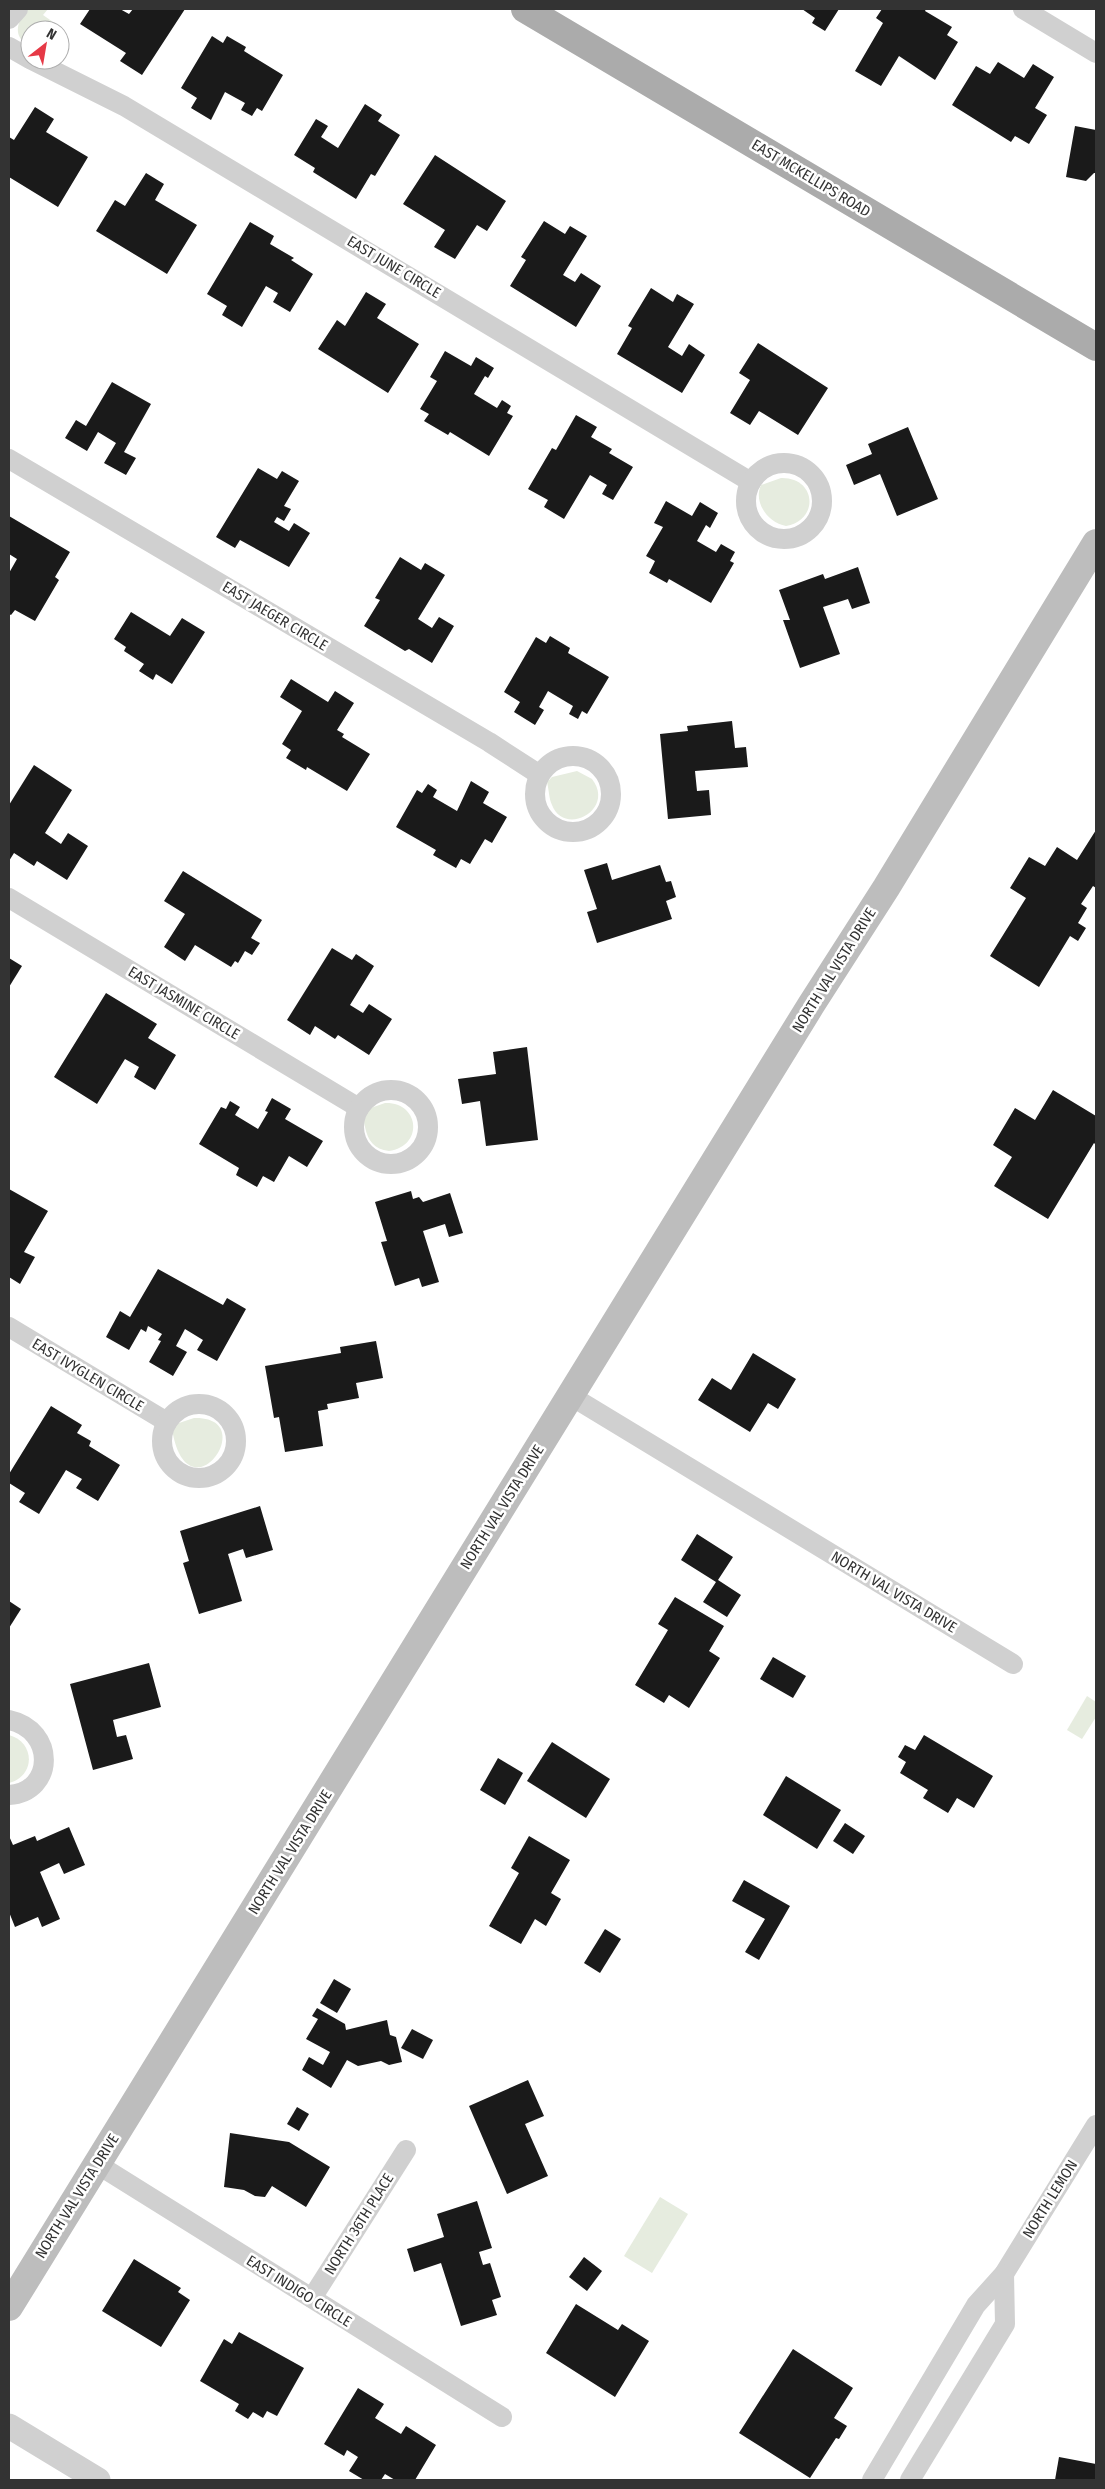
<svg xmlns="http://www.w3.org/2000/svg" width="1105" height="2489" font-family="'Fira Sans Condensed',sans-serif">
  <rect width="100%" height="100%" fill="#fff"/>
  <g fill="#e6ecdf">
    <path d="M 26,9 L 48,9 L 43,15 L 53,22 L 48,30 L 30,30 L 30,46 C 12,37 17,23 26,9 Z"/>
    <path d="M 781,478 C 816,477 820,520 786,526 C 768,523 753,502 761,485 Z"/>
    <path d="M 577,771 L 592,779 C 616,810 564,837 552,805 C 549,799 549,790 547,782 L 552,777 Z"/>
    <path d="M 385,1103 C 420,1102 424,1146 389,1151 C 374,1149 368,1141 365,1127 C 364,1121 362,1116 365,1110 Z"/>
    <path d="M 194,1418 C 263,1416 187,1522 172,1429 L 176,1424 Z"/>
    <polygon points="1087,1696 1096,1702 1096,1717 1082,1739 1067,1730"/>
    <path d="M 9,1735 C 35,1742 36,1776 9,1783 Z"/>
    <polygon points="660,2197 688,2214 652,2273 624,2256"/>
  </g>
  <g fill="#1a1a1a">
    <polygon points="90,9 120,9 129,14 133,9 185,9 142,75 120,61 126,53 80,24"/>
    <polygon points="802,9 839,9 825,31 812,23 815,18"/>
    <polygon points="882,9 926,9 925,11 952,27 947,35 958,42 935,80 899,56 881,86 855,71 883,23 876,18"/>
    <polygon points="212,36 223,43 227,36 246,47 244,51 283,75 262,111 257,108 252,116 241,110 245,103 225,92 211,120 191,108 197,98 181,88"/>
    <polygon points="998,62 1024,78 1033,64 1054,77 1035,108 1047,115 1029,144 1015,136 1011,142 952,105 976,66 990,74"/>
    <polygon points="365,104 382,115 378,121 400,135 375,176 371,174 356,199 313,172 315,168 294,155 316,119 328,126 321,137 338,148"/>
    <polygon points="35,107 54,119 46,132 88,157 58,207 9,177 9,137 14,140"/>
    <polygon points="1075,126 1096,130 1096,173 1094,173 1086,181 1066,177"/>
    <polygon points="435,155 506,201 487,231 477,225 455,259 434,247 445,230 403,204"/>
    <polygon points="146,173 164,184 155,200 197,225 167,274 96,231 115,200 125,206"/>
    <polygon points="544,221 565,234 570,226 587,236 563,275 575,282 581,273 601,286 576,327 510,286 526,260 521,257"/>
    <polygon points="250,222 274,236 270,244 294,258 291,260 313,274 290,312 273,302 278,293 266,286 242,327 222,315 227,306 207,294"/>
    <polygon points="651,288 673,302 677,294 694,304 668,347 682,356 689,344 705,355 682,393 617,354 632,328 628,326"/>
    <polygon points="366,292 386,304 377,318 419,344 388,393 318,349 337,320 345,326"/>
    <polygon points="758,343 828,388 798,435 759,411 750,425 730,413 750,380 739,373"/>
    <polygon points="445,351 471,366 476,357 494,368 488,378 485,376 474,394 497,408 502,400 511,406 507,413 513,416 489,456 450,432 448,435 424,421 429,414 420,409 437,381 430,377"/>
    <polygon points="112,382 151,404 124,452 136,458 126,475 104,463 116,443 98,432 87,451 65,438 76,420 86,426"/>
    <polygon points="576,415 597,427 591,437 612,449 609,453 633,467 613,500 602,494 607,485 590,475 564,519 544,507 548,500 528,489 552,448 556,450"/>
    <polygon points="908,427 938,499 897,516 880,474 854,485 846,465 872,454 868,444"/>
    <polygon points="258,468 277,479 282,471 299,481 284,506 291,509 284,521 277,517 274,522 289,531 294,523 310,533 289,567 240,540 235,548 216,537"/>
    <polygon points="666,501 692,516 700,502 718,513 710,528 706,525 697,541 716,552 721,544 735,552 730,561 734,563 711,603 669,579 667,583 649,573 655,561 646,556 663,527 654,523"/>
    <polygon points="9,516 70,552 55,577 59,580 35,621 15,610 11,615 9,614 9,573 17,559 9,554"/>
    <polygon points="400,557 421,570 425,563 445,575 418,619 432,628 439,617 454,626 432,663 409,649 405,651 364,626 380,600 375,598"/>
    <polygon points="858,567 870,603 852,609 848,599 823,607 840,654 800,668 783,620 790,620 779,590 823,574 825,579"/>
    <polygon points="131,612 170,636 182,618 205,632 172,684 156,674 153,680 139,671 144,664 124,651 126,647 114,639"/>
    <polygon points="550,636 570,648 568,653 609,677 587,714 582,711 578,719 569,714 573,706 548,691 539,707 544,710 535,725 514,712 520,702 504,692 536,637 546,643"/>
    <polygon points="291,679 328,702 335,691 354,703 337,730 344,734 342,737 370,754 347,791 307,767 306,770 286,758 291,750 282,744 302,711 280,697"/>
    <polygon points="732,721 735,748 746,747 748,767 695,771 697,791 709,790 711,815 668,819 660,734 688,731 687,726"/>
    <polygon points="34,765 72,790 45,833 61,844 68,833 88,846 67,880 37,861 34,866 14,853 9,861 9,805"/>
    <polygon points="471,781 489,792 483,803 507,817 492,843 485,839 470,864 461,859 456,868 433,855 436,850 396,827 417,790 422,793 428,784 437,790 433,797 457,811"/>
    <polygon points="1096,830 1096,888 1093,886 1081,904 1087,908 1078,923 1086,928 1078,941 1070,936 1039,987 990,956 1026,898 1010,888 1029,857 1045,866 1057,847 1077,860"/>
    <polygon points="607,863 612,880 660,865 666,882 671,881 676,897 666,901 672,919 597,943 587,912 597,909 584,870"/>
    <polygon points="183,871 262,920 251,938 260,943 252,955 245,951 238,963 235,961 231,967 195,945 185,961 164,947 185,914 164,901"/>
    <polygon points="332,948 352,960 356,954 374,966 350,1005 363,1013 369,1004 392,1019 369,1055 338,1035 335,1039 315,1026 310,1035 287,1020"/>
    <polygon points="9,958 22,966 9,987"/>
    <polygon points="106,993 157,1024 148,1038 176,1055 155,1090 134,1077 139,1067 125,1059 97,1104 54,1077"/>
    <polygon points="527,1047 538,1140 486,1146 480,1101 462,1104 458,1079 496,1074 493,1052"/>
    <polygon points="1053,1090 1096,1116 1096,1145 1094,1143 1048,1219 994,1186 1012,1157 993,1145 1015,1108 1035,1120"/>
    <polygon points="272,1098 291,1109 285,1119 323,1141 307,1167 289,1156 274,1182 263,1176 257,1187 236,1175 239,1168 199,1144 221,1107 226,1109 230,1101 240,1107 235,1115 258,1129 268,1112 265,1111"/>
    <polygon points="9,1189 48,1211 24,1252 35,1257 20,1284 9,1277"/>
    <polygon points="411,1191 413,1199 419,1197 423,1202 450,1193 463,1233 449,1237 445,1224 423,1231 439,1282 422,1287 419,1278 395,1286 381,1242 387,1241 375,1202"/>
    <polygon points="158,1269 223,1305 227,1298 246,1309 217,1361 197,1350 203,1340 185,1329 176,1346 187,1352 173,1376 149,1362 161,1341 158,1340 162,1334 148,1326 146,1332 141,1329 129,1350 106,1337 120,1311 130,1317"/>
    <polygon points="376,1341 383,1378 356,1383 359,1398 327,1404 328,1409 318,1411 323,1446 285,1452 279,1417 274,1418 265,1366 341,1353 340,1347"/>
    <polygon points="753,1353 796,1379 778,1409 768,1403 750,1432 698,1400 712,1378 731,1390"/>
    <polygon points="51,1406 82,1425 77,1433 91,1441 89,1446 120,1465 98,1501 76,1488 82,1479 66,1470 39,1514 19,1502 25,1493 9,1483 9,1474"/>
    <polygon points="260,1506 273,1550 246,1558 243,1549 228,1554 242,1601 199,1614 183,1563 189,1561 180,1531"/>
    <polygon points="697,1534 733,1557 718,1580 741,1595 727,1617 703,1602 716,1582 681,1560"/>
    <polygon points="675,1597 724,1626 709,1651 720,1658 689,1708 669,1695 664,1703 635,1685 668,1630 658,1624"/>
    <polygon points="9,1601 21,1609 9,1628"/>
    <polygon points="773,1657 806,1676 793,1698 760,1679"/>
    <polygon points="149,1663 161,1707 113,1720 117,1737 126,1735 133,1759 93,1770 70,1684"/>
    <polygon points="924,1735 993,1776 974,1808 957,1798 948,1813 923,1798 928,1790 900,1773 906,1762 898,1757 905,1745 915,1750"/>
    <polygon points="552,1742 610,1779 586,1818 527,1781"/>
    <polygon points="498,1758 523,1773 505,1805 480,1790"/>
    <polygon points="786,1776 841,1810 817,1849 763,1815"/>
    <polygon points="845,1823 865,1836 853,1854 833,1841"/>
    <polygon points="69,1827 85,1865 64,1874 59,1863 40,1872 60,1919 42,1927 38,1917 15,1927 9,1912 9,1836 13,1845 35,1836 37,1841"/>
    <polygon points="529,1836 570,1860 551,1893 561,1899 546,1926 535,1919 521,1944 489,1926 519,1873 511,1868"/>
    <polygon points="744,1880 790,1906 759,1960 745,1952 765,1919 732,1901"/>
    <polygon points="605,1929 621,1939 600,1973 584,1963"/>
    <polygon points="334,1979 351,1989 337,2013 320,2003"/>
    <polygon points="317,2008 345,2024 346,2030 387,2020 390,2035 396,2037 402,2062 389,2065 381,2061 358,2066 347,2060 331,2088 302,2070 309,2057 323,2065 330,2052 306,2039 318,2019 312,2016"/>
    <polygon points="412,2029 433,2040 423,2059 401,2048"/>
    <polygon points="528,2080 544,2116 525,2124 548,2176 507,2194 469,2106"/>
    <polygon points="297,2107 309,2114 299,2131 287,2124"/>
    <polygon points="230,2133 289,2142 330,2167 306,2207 272,2186 265,2197 255,2196 244,2190 224,2187"/>
    <polygon points="477,2201 492,2248 479,2252 483,2265 490,2263 501,2297 492,2300 497,2315 461,2326 441,2263 414,2272 407,2249 444,2237 437,2214"/>
    <polygon points="584,2257 602,2271 587,2291 569,2277"/>
    <polygon points="134,2259 181,2288 178,2292 190,2300 161,2347 102,2311"/>
    <polygon points="576,2304 618,2330 622,2324 649,2341 615,2397 546,2353"/>
    <polygon points="239,2332 304,2368 277,2416 267,2411 263,2418 253,2412 248,2419 235,2411 239,2404 200,2381 224,2339 232,2344"/>
    <polygon points="793,2349 853,2388 834,2418 847,2426 839,2439 836,2438 810,2478 739,2433"/>
    <polygon points="358,2388 384,2404 375,2418 401,2434 406,2426 436,2445 415,2480 395,2480 385,2474 381,2480 364,2480 349,2471 358,2457 347,2450 344,2456 324,2444"/>
    <polygon points="1059,2457 1096,2464 1096,2480 1055,2480"/>
  </g>
  <g fill="none" stroke-linecap="round" stroke-linejoin="round">
    <g stroke="#d0d0d0" stroke-width="20">
      <polyline points="1023,9 1096,53"/>
      <polyline points="9,19 18,9"/>
      <polyline points="9,47 30,59"/>
      <polyline points="32,60 124,106 751,482"/>
      <polyline points="9,459 489,742 540,775"/>
      <circle cx="784" cy="501" r="38"/>
      <circle cx="573" cy="794" r="38"/>
      <polyline points="9,898 359,1108"/>
      <circle cx="391" cy="1127" r="37"/>
      <polyline points="9,1327 167,1422"/>
      <polyline points="571,1396 1013,1664"/>
      <circle cx="199" cy="1441" r="37"/>
      <path d="M 9,1720 C 56,1730 55,1792 9,1795"/>
      <polyline points="97,2164 502,2417"/>
      <polyline points="312,2298 406,2150"/>
      <polyline points="872,2480 976,2305 1004,2274 1096,2125"/>
      <polyline points="910,2480 1005,2324 1004,2274"/>
    </g>
    <polyline stroke="#d0d0d0" stroke-width="25" points="9,2426 98,2480"/>
    <polyline stroke="#bdbdbd" stroke-width="28" points="9,2307 811,1005 886,888 1096,543"/>
    <polyline stroke="#ababab" stroke-width="28" points="525,9 1096,347"/>
  </g>
  <g text-anchor="middle" dominant-baseline="central" stroke-width="5" stroke-linejoin="round" paint-order="stroke">
    <g font-size="15" fill="#333" stroke="#fff">
      <text transform="translate(811 178) rotate(31)">EAST MCKELLIPS ROAD</text>
      <text transform="translate(394 267) rotate(31)">EAST JUNE CIRCLE</text>
      <text transform="translate(275 616) rotate(31)">EAST JAEGER CIRCLE</text>
      <text transform="translate(834 970) rotate(-58)">NORTH VAL VISTA DRIVE</text>
      <text transform="translate(184 1003) rotate(31)">EAST JASMINE CIRCLE</text>
      <text transform="translate(88 1375) rotate(31)">EAST IVYGLEN CIRCLE</text>
      <text transform="translate(502 1507) rotate(-58)">NORTH VAL VISTA DRIVE</text>
      <text transform="translate(894 1592) rotate(31)">NORTH VAL VISTA DRIVE</text>
      <text transform="translate(290 1852) rotate(-58)">NORTH VAL VISTA DRIVE</text>
      <text transform="translate(77 2196) rotate(-58)">NORTH VAL VISTA DRIVE</text>
      <text transform="translate(1050 2199) rotate(-58)">NORTH LEMON</text>
      <text transform="translate(359 2224) rotate(-58)">NORTH 36TH PLACE</text>
      <text transform="translate(299 2291) rotate(32)">EAST INDIGO CIRCLE</text>
    </g>
  </g>
  <rect width="1105" height="2489" fill="none" stroke="#333333" stroke-width="20"/>
  <g transform="translate(45 45) rotate(31)"><circle r="24" fill="#ffffff" stroke="#adadad"/>
  <path d="M0-4L9 19L0 12L-9 19Z" fill="#e63946"/>
  <text y="-8" font-size="14" font-weight="bold" text-anchor="middle" fill="#333333">N</text>
  </g>
</svg>
